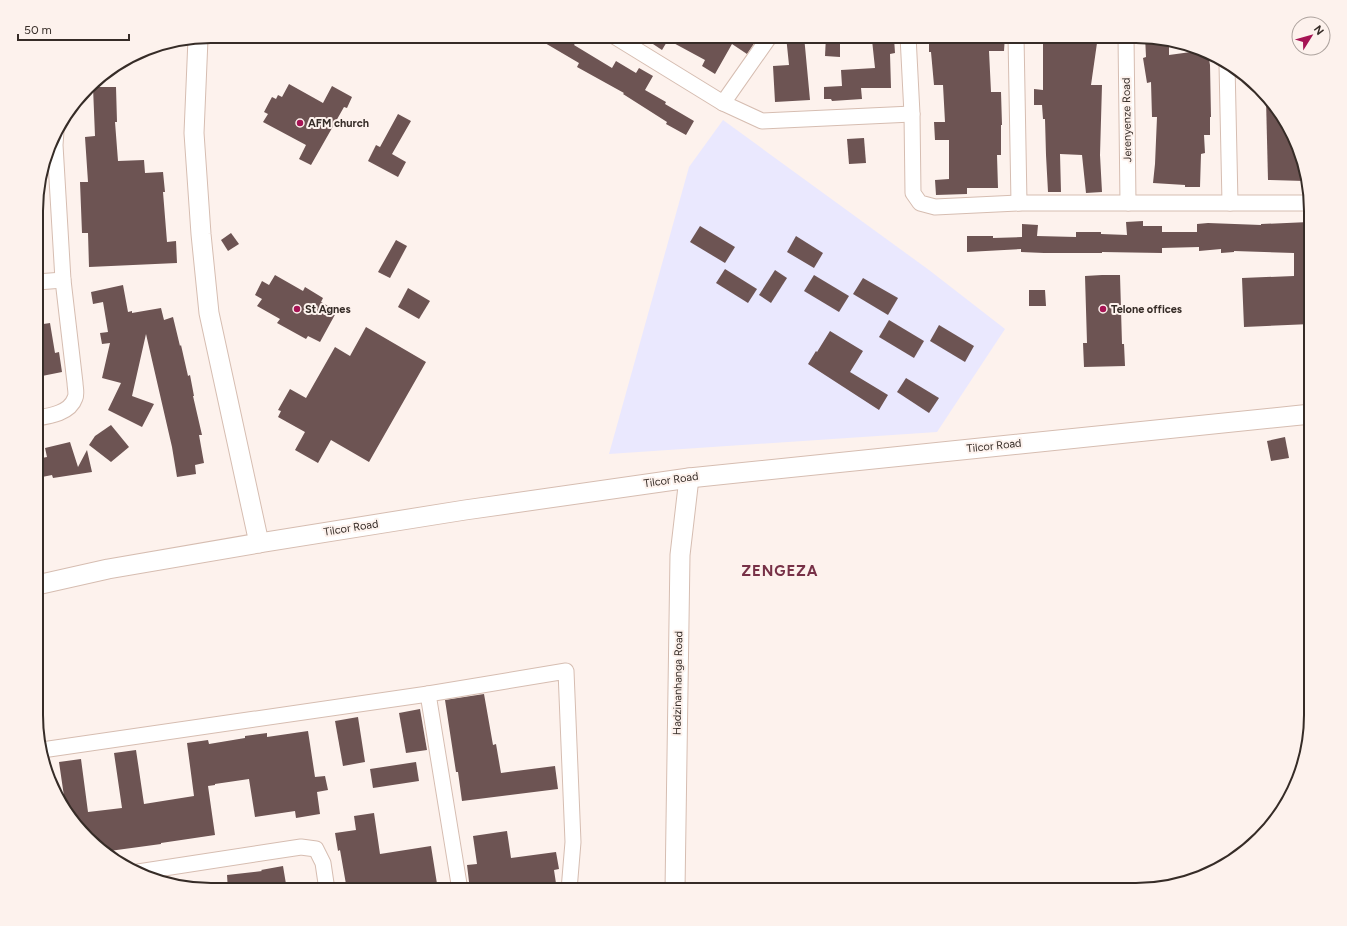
<svg xmlns="http://www.w3.org/2000/svg" width="1347" height="926" font-family="Figtree,sans-serif">
  <rect width="100%" height="100%" fill="#fdf2ed"/>
  <polygon fill="#eae8fe" points="723,120 929,270 1005,329 937,432 609,454 689,167"/>
  <g fill="#6d5453">
    <polygon points="533,36 566,36 576,42 574,45 612,68 616,61 636,73 639,68 653,76 645,90 666,102 665,104 694,121 686,135 666,124 667,122 623,94 624,93 577,67 579,63"/>
    <polygon points="641,36 701,36 715,44 719,36 759,36 747,54 732,44 715,74 702,66 705,60 668,40 662,50"/>
    <polygon points="786,36 804,36 810,100 775,102 773,66 789,65"/>
    <polygon points="826,36 840,36 840,57 825,56"/>
    <polygon points="929,36 1005,36 1004,51 989,51 991,92 1001,92 1002,125 1001,125 1001,155 997,155 998,188 967,188 967,194 936,195 935,180 949,179 949,140 935,140 934,122 945,122 943,85 934,85 931,52 929,52"/>
    <polygon points="1043,36 1084,40 1084,36 1098,36 1091,85 1102,85 1100,155 1102,192 1086,193 1082,155 1060,154 1061,192 1048,192 1046,155 1045,119 1043,119 1042,105 1034,105 1034,89 1043,90"/>
    <polygon points="1145,36 1169,41 1169,55 1191,52 1191,45 1208,54 1210,65 1211,117 1210,117 1210,135 1204,135 1205,153 1201,154 1200,187 1185,187 1185,185 1153,183 1155,164 1157,117 1152,117 1151,82 1147,83 1143,58 1146,57"/>
    <polygon points="894,38 895,53 890,54 891,88 861,88 862,99 832,101 831,99 824,99 824,87 842,86 841,70 875,68 872,40"/>
    <polygon points="289,84 323,103 332,86 352,97 347,108 344,107 311,165 299,159 306,145 263,122 268,114 264,112 272,97 276,99 278,95 282,97"/>
    <polygon points="93,87 116,87 117,122 115,122 118,161 144,160 145,173 163,172 165,192 163,192 167,242 176,241 177,263 89,267 88,233 82,233 80,182 88,182 85,137 95,136"/>
    <polygon points="1266,99 1288,124 1305,181 1268,180"/>
    <polygon points="398,114 411,121 392,154 406,162 398,177 368,161 376,145 380,147"/>
    <polygon points="864,138 866,163 849,164 847,139"/>
    <polygon points="1143,221 1143,226 1162,226 1162,232 1197,232 1197,224 1208,223 1261,225 1261,224 1309,222 1311,324 1244,327 1242,278 1294,276 1294,253 1234,251 1234,252 1221,253 1221,249 1199,251 1199,247 1162,248 1162,253 1102,252 1102,253 1044,253 1021,252 1021,249 967,252 967,236 993,236 993,238 1022,237 1022,224 1038,225 1037,236 1076,237 1076,232 1101,232 1101,234 1127,235 1126,222"/>
    <polygon points="700,226 735,247 725,263 690,242"/>
    <polygon points="231,233 239,244 228,251 221,240"/>
    <polygon points="796,236 823,253 814,268 787,252"/>
    <polygon points="396,240 407,246 390,278 378,272"/>
    <polygon points="725,269 757,289 748,303 716,283"/>
    <polygon points="775,270 787,278 771,303 759,295"/>
    <polygon points="275,275 303,291 305,287 323,298 321,302 337,311 320,342 308,336 306,339 277,323 280,319 257,306 262,299 255,295 262,281 269,285"/>
    <polygon points="814,275 849,296 839,312 804,291"/>
    <polygon points="1102,275 1120,275 1122,344 1124,344 1125,366 1084,367 1083,343 1087,343 1085,276"/>
    <polygon points="863,278 898,298 888,315 853,294"/>
    <polygon points="123,285 128,312 132,311 132,313 161,308 164,320 173,317 180,346 181,345 188,376 190,375 194,396 193,396 202,435 199,435 204,463 195,465 196,474 177,477 172,447 146,334 132,396 154,404 142,427 108,410 121,383 102,378 110,343 102,344 100,333 108,332 103,302 93,304 91,292"/>
    <polygon points="408,288 430,301 419,319 398,307"/>
    <polygon points="1029,290 1045,290 1046,306 1029,306"/>
    <polygon points="889,320 924,341 914,358 879,337"/>
    <polygon points="50,323 55,353 59,352 62,372 37,377 37,325"/>
    <polygon points="939,325 974,346 965,362 930,341"/>
    <polygon points="366,327 426,362 369,462 331,440 318,463 295,450 305,432 278,417 281,411 278,410 290,389 306,398 335,347 350,356"/>
    <polygon points="830,331 863,351 850,372 888,395 879,410 808,364 816,351 817,352"/>
    <polygon points="906,378 939,398 929,413 897,392"/>
    <polygon points="111,425 129,447 111,462 89,445 95,436"/>
    <polygon points="1285,437 1289,458 1271,461 1267,441"/>
    <polygon points="70,442 78,467 87,450 92,472 53,478 52,475 37,478 37,459 47,457 45,448"/>
    <polygon points="484,694 493,745 496,744 501,773 555,766 558,789 462,801 458,772 456,772 445,700"/>
    <polygon points="420,709 427,750 406,753 399,713"/>
    <polygon points="358,717 365,762 343,766 335,721"/>
    <polygon points="308,731 315,777 325,776 328,790 317,792 320,814 296,818 295,811 255,817 249,779 215,784 215,785 208,786 215,835 161,843 161,844 102,852 66,810 59,762 81,759 88,812 122,808 114,753 136,750 144,804 194,796 187,743 208,740 209,744 245,738 245,736 267,733 267,737"/>
    <polygon points="416,762 419,781 373,788 370,769"/>
    <polygon points="374,813 380,854 431,846 438,890 347,890 340,850 338,851 335,833 356,830 354,816"/>
    <polygon points="507,831 511,858 556,852 559,869 554,870 557,890 470,890 467,865 477,864 473,836"/>
    <polygon points="283,866 287,890 228,890 227,875 262,871 261,870"/>
  </g>
  <g fill="none" stroke-linecap="round" stroke-linejoin="round">
    <defs>
      <g id="minor">
        <polyline points="614,36 723,103 762,121 912,114"/>
        <polyline points="908,36 912,114 913,193 920,203 935,207 1019,203 1311,203"/>
        <polyline points="1016,36 1019,203"/>
        <polyline points="1126,36 1128,203"/>
        <polyline points="1227,64 1230,203"/>
        <polyline points="723,103 770,36"/>
        <polyline points="37,282 63,280"/>
        <path d="M 37,418 C 50,416 70,413 75,398 C 77,394 75,387 75,383 L 63,280 L 55,145 L 56,131"/>
        <polyline points="428,694 460,890"/>
        <polyline points="42,750 428,694 566,671 573,842 569,890"/>
        <polyline points="138,872 301,847 316,849 323,863 327,890"/>
      </g>
      <g id="tertiary">
        <polyline points="198,39 194,133 201,234 209,313 259,543"/>
        <polyline points="37,585 108,569 259,543 465,510 689,478 1311,414"/>
        <polyline points="675,890 680,555 689,478"/>
      </g>
    </defs>
    <use href="#minor" stroke="#d6bdb1" stroke-width="17"/>
    <use href="#tertiary" stroke="#d6bdb1" stroke-width="21"/>
    <use href="#minor" stroke="#fff" stroke-width="15"/>
    <use href="#tertiary" stroke="#fff" stroke-width="19"/>
  </g>
  <g fill="#a61454" stroke="#fdf2ed" stroke-width="1.5">
    <circle cx="300" cy="123" r="4"/>
    <circle cx="297" cy="309" r="4"/>
    <circle cx="1103" cy="309" r="4"/>
  </g>
  <g text-anchor="middle" dominant-baseline="central" stroke-width="4" stroke-linejoin="round" paint-order="stroke">
    <g font-size="11" fill="#362c27" stroke="#fdf2ed">
      <text transform="translate(1127 120) rotate(-91)">Jerenyenze Road</text>
      <text transform="translate(994 446) rotate(-6)">Tilcor Road</text>
      <text transform="translate(671 480) rotate(-8)">Tilcor Road</text>
      <text transform="translate(351 528) rotate(-9)">Tilcor Road</text>
      <text transform="translate(678 683) rotate(-89)">Hadzinanhanga Road</text>
    </g>
    <g font-size="11" font-weight="bold" fill="#362c27" stroke="#fdf2ed" text-anchor="start">
      <text x="308" y="123">AFM church</text>
      <text x="305" y="309">St Agnes</text>
      <text x="1111" y="309">Telone offices</text>
    </g>
    <g font-size="15" font-weight="bold" letter-spacing="1" fill="#773147" stroke="#fdf2ed">
      <text x="780" y="571">ZENGEZA</text>
    </g>
  </g>
  <path d="M0 0H1347V926H0ZM211 43H1136A168 168 0 0 1 1304 211V715A168 168 0 0 1 1136 883H211A168 168 0 0 1 43 715V211A168 168 0 0 1 211 43Z" fill="#fdf2ed" fill-rule="evenodd"/>
  <path fill="none" stroke="#362c27" stroke-width="2" d="M211 43H1136A168 168 0 0 1 1304 211V715A168 168 0 0 1 1136 883H211A168 168 0 0 1 43 715V211A168 168 0 0 1 211 43Z"/>
  <g transform="translate(1311 36) rotate(53)"><circle r="19" fill="#fdf2ed" stroke="#ada39e"/>
  <path d="M0-3L7 15L0 10L-7 15Z" fill="#a61454"/>
  <text y="-6" font-size="11" font-weight="bold" text-anchor="middle" fill="#362c27">N</text>
  </g>
  <path d="M18 34v6h111v-6" fill="none" stroke="#362c27" stroke-width="2"/>
  <text x="24" y="34" font-size="12" fill="#362c27" stroke="#fdf2ed" stroke-width="3" paint-order="stroke">50 m</text>
</svg>
